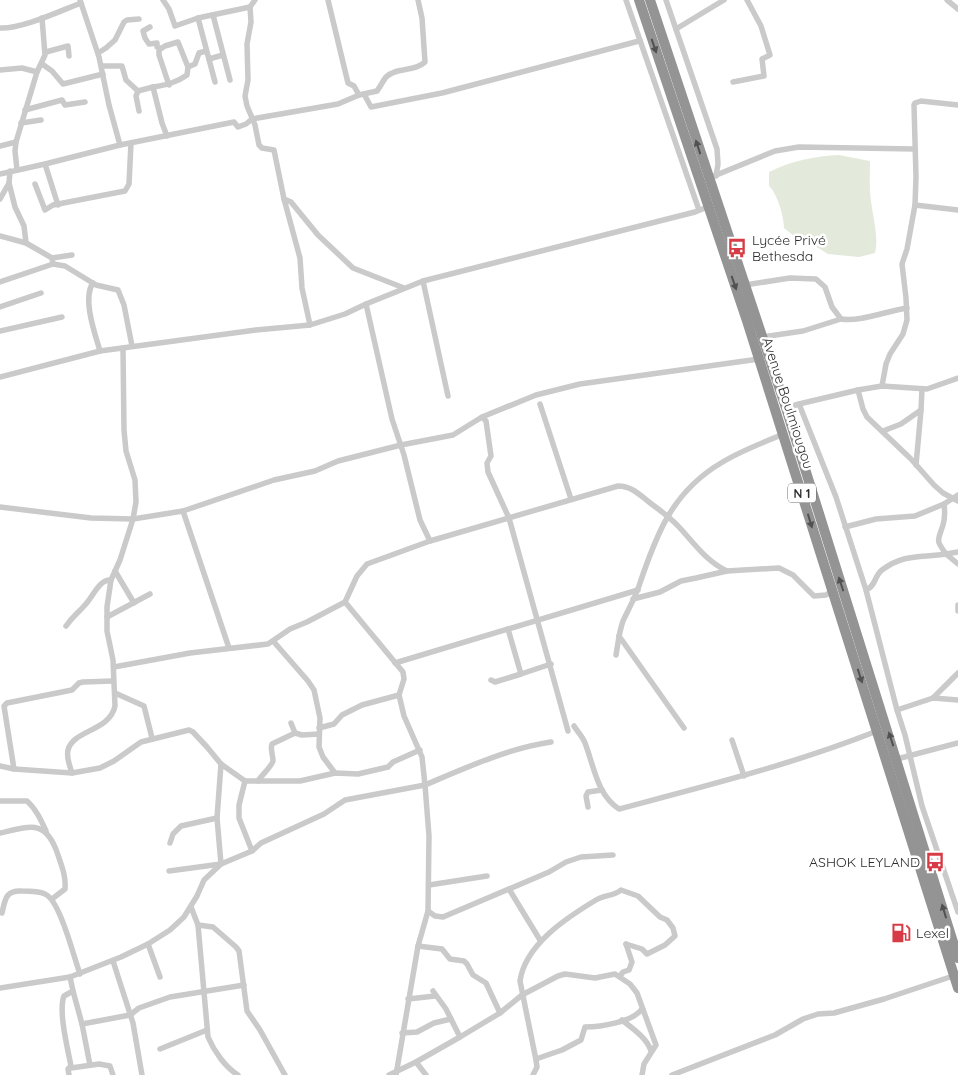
<svg xmlns="http://www.w3.org/2000/svg" width="958" height="1075" font-family="Quicksand,sans-serif">
  <rect width="100%" height="100%" fill="#fff"/>
  <path fill="#e3eadc" d="M 839,155 L 870,161 C 870,174 869,188 871,201 C 873,218 879,237 875,253 L 859,257 L 828,254 L 815,246 L 804,244 L 784,228 C 784,217 777,193 769,186 L 769,172 C 791,161 815,156 839,155 Z"/>
  <g fill="none" stroke-linecap="round" stroke-linejoin="round">
    <g stroke="#cacaca" stroke-width="5.5">
      <polyline points="80,0 99,57 109,105 120,145"/>
      <polyline points="163,0 169,9 175,26 198,18 250,7"/>
      <polyline points="255,0 250,7 251,22 247,44 248,80 245,96 247,106 255,125 259,145 262,148 274,150 284,199 300,258 302,288 310,325"/>
      <polyline points="328,0 348,83 354,86 359,95"/>
      <polyline points="626,0 699,210"/>
      <polyline points="666,0 717,149 718,164 716,176"/>
      <polyline points="947,0 958,9"/>
      <polyline points="213,15 230,80"/>
      <polyline points="198,18 215,82"/>
      <polyline points="150,27 143,31 145,38 149,44 157,43 157,47 160,48"/>
      <path d="M 0,28 C 22,29 60,11 81,3"/>
      <polyline points="676,29 724,0"/>
      <polyline points="46,52 68,46 69,56"/>
      <polyline points="98,53 106,48 115,40 124,22 127,20 139,19"/>
      <polyline points="209,59 223,55"/>
      <polyline points="42,64 52,71 63,84 103,74"/>
      <polyline points="102,66 122,66 126,80 138,91 153,87"/>
      <polyline points="188,67 195,64 199,53 206,51"/>
      <polyline points="0,70 22,68 37,72"/>
      <polyline points="733,82 764,76 762,59 770,55 761,26 747,0"/>
      <polyline points="138,91 136,96 139,111"/>
      <polyline points="364,94 371,107 442,93 639,41"/>
      <polyline points="25,110 62,100 65,105 85,102"/>
      <polyline points="21,123 41,120"/>
      <path d="M 167,136 L 162,123 L 153,87 C 166,85 176,83 187,75 L 188,67 L 178,42 L 165,46 L 159,50 L 159,55 L 169,85"/>
      <polyline points="0,146 16,142"/>
      <polyline points="45,164 58,205"/>
      <polyline points="17,170 15,151 16,142 37,72 45,55 42,18"/>
      <path d="M 0,174 L 45,164 L 120,145 L 234,122 L 238,127 L 246,124 L 252,119 L 338,104 L 359,95 L 377,91 C 380,87 383,81 386,77 C 396,67 415,72 425,62 L 422,18 L 418,0"/>
      <polyline points="709,178 775,151 799,147 915,149"/>
      <polyline points="9,183 15,207 24,226 26,243"/>
      <polyline points="35,184 45,210 53,205 125,191 129,184 131,143"/>
      <polyline points="0,199 9,183 10,171"/>
      <polyline points="284,199 291,202 318,235 353,268 404,288"/>
      <polyline points="915,205 958,210"/>
      <polyline points="0,236 26,243 52,258 53,264 65,266 96,285 118,290 124,305 132,346"/>
      <polyline points="52,258 72,255"/>
      <polyline points="423,281 448,396"/>
      <polyline points="0,282 53,264"/>
      <path d="M 93,283 C 82,298 95,334 100,351"/>
      <path d="M 745,285 L 790,278 L 816,279 L 825,287 L 832,307 L 841,319 C 860,322 887,311 907,308"/>
      <polyline points="366,304 392,419 404,455 420,520 430,541"/>
      <polyline points="0,307 41,293"/>
      <polyline points="0,331 62,317"/>
      <polyline points="762,337 803,331 841,319"/>
      <polyline points="0,377 100,351 256,330 310,325 345,314 366,304 423,281 695,212 710,206"/>
      <polyline points="882,386 886,364 890,354 903,334 907,320 906,298 902,264 907,249 915,205 916,177 914,105 915,103 921,101 958,105"/>
      <polyline points="858,390 863,409 867,417 911,459 934,485 943,493 958,501"/>
      <polyline points="540,404 571,499"/>
      <polyline points="799,404 836,497 866,590 897,710 905,735 922,806 958,912"/>
      <polyline points="786,408 799,404 858,390 882,386 927,389 958,378"/>
      <polyline points="921,410 922,389"/>
      <polyline points="482,417 536,395 580,384 759,359"/>
      <polyline points="883,431 901,424 921,410 916,465"/>
      <path d="M 944,504 C 945,511 945,518 943,525 C 938,541 935,539 946,554 L 958,552"/>
      <polyline points="0,507 91,518 133,519 183,511 274,480 315,471 338,461 401,445 453,435 482,417 486,421 491,456 487,463 488,472 509,518 568,731"/>
      <polyline points="183,511 229,648"/>
      <polyline points="845,527 876,519 915,516 944,504 958,495"/>
      <polyline points="115,571 134,603"/>
      <path d="M 866,590 C 876,586 874,576 882,570 C 905,553 921,558 946,554 L 958,564"/>
      <polyline points="633,599 660,592 681,581 696,578 727,571 779,568 793,575 814,596 826,595 832,591"/>
      <polyline points="958,605 958,611"/>
      <polyline points="107,617 150,594"/>
      <path d="M 66,626 C 73,616 78,613 85,605 C 93,597 99,579 111,580"/>
      <polyline points="619,636 684,728"/>
      <polyline points="274,642 308,681 314,690 320,718 319,747 323,757 335,773"/>
      <path d="M 616,655 C 618,644 619,632 623,621 C 628,610 635,598 639,586 C 656,535 672,492 721,463 C 740,451 763,443 783,434"/>
      <polyline points="395,663 638,590"/>
      <path d="M 114,667 L 190,653 L 268,644 L 290,629 L 307,622 L 345,602 L 357,576 L 367,564 L 430,541 L 618,486 C 631,486 639,494 649,502 C 659,510 670,517 679,527 C 694,543 706,561 727,571"/>
      <polyline points="521,674 551,664"/>
      <polyline points="491,680 495,682 521,674 508,629"/>
      <polyline points="115,693 144,706 152,738"/>
      <polyline points="933,698 958,673"/>
      <polyline points="897,710 933,698 958,700"/>
      <polyline points="291,723 295,733 302,735 319,734"/>
      <path d="M 574,726 C 577,731 583,737 585,743 C 594,766 597,795 619,809 C 706,786 794,764 877,731"/>
      <polyline points="319,728 334,724 342,715 362,705 399,695"/>
      <polyline points="732,740 744,776"/>
      <polyline points="897,759 958,743"/>
      <polyline points="0,766 14,769 72,773 100,768 114,761 141,742 189,730 193,732 207,747 221,764 245,781 300,781 335,773 358,774 388,767 393,762 420,750"/>
      <polyline points="14,769 4,706 7,703 72,690 79,683 83,682 113,681"/>
      <path d="M 72,773 C 70,766 66,758 68,750 C 73,730 110,731 115,706 L 113,660 L 107,631 L 107,607 L 111,580 L 120,560 L 133,519 L 136,502 L 135,480 L 126,451 L 124,430 L 123,348"/>
      <polyline points="245,781 239,805 239,818 252,851"/>
      <path d="M 258,781 C 261,776 272,766 273,761 C 273,754 270,750 272,744 L 295,733"/>
      <path d="M 0,801 L 27,801 C 36,809 41,820 46,831"/>
      <polyline points="588,807 586,796 588,792 602,790"/>
      <path d="M 0,833 C 31,826 46,819 58,855 C 62,867 66,876 65,889 L 52,899"/>
      <polyline points="170,843 173,834 181,826 217,818"/>
      <polyline points="169,871 221,864 217,818 221,764"/>
      <polyline points="429,885 487,876"/>
      <polyline points="509,889 540,940"/>
      <path d="M 191,907 L 198,925 L 208,1037 C 214,1051 225,1067 238,1075"/>
      <polyline points="428,911 435,916 443,917 549,872 566,862 581,857 613,855"/>
      <path d="M 0,912 L 2,913 C 5,899 6,890 22,891 C 29,891 39,891 45,894 C 60,900 74,958 80,974"/>
      <polyline points="198,925 213,927 236,947 239,951 247,1011 260,1030 285,1075"/>
      <polyline points="148,944 160,977"/>
      <polyline points="418,946 442,949 450,959 464,961 467,964 473,975 486,983 500,1013"/>
      <polyline points="113,961 133,1023 142,1075"/>
      <polyline points="620,976 623,972 629,970 632,962 626,944"/>
      <polyline points="0,988 70,977 121,957 148,944 170,930 184,917 197,896 204,880 221,864 252,851 261,843 324,814 345,800 425,785 422,757 404,716 399,695 404,679 403,672 345,602"/>
      <polyline points="73,991 82,1024 90,1065"/>
      <polyline points="433,991 446,1009 460,1037"/>
      <polyline points="408,999 435,996"/>
      <path d="M 622,1020 C 632,1028 647,1038 651,1051"/>
      <polyline points="82,1024 130,1015 139,1008 170,997 244,985"/>
      <polyline points="402,1033 417,1032 434,1023 451,1019"/>
      <polyline points="160,1049 207,1030"/>
      <path d="M 536,1059 L 562,1050 L 581,1040 L 585,1027 C 600,1027 633,1022 642,1009"/>
      <polyline points="416,1062 426,1075"/>
      <polyline points="71,1068 99,1064 110,1066 113,1075"/>
      <path d="M 69,1075 L 68,1069 L 71,1066 C 68,1050 58,1011 64,996 L 73,991 L 70,977"/>
      <polyline points="389,1075 416,1062 460,1037 500,1013 522,995 558,976 565,974 595,978 615,974 630,984 637,993 656,1045 644,1064 642,1075"/>
      <path d="M 396,1075 L 418,946 L 428,911 L 429,836 L 425,785 C 465,768 509,748 551,742"/>
      <path d="M 533,1075 L 537,1067 L 536,1060 L 520,981 C 525,945 566,918 596,900 C 604,895 614,896 621,890 L 638,896 L 660,917 L 667,920 L 673,928 L 675,936 L 665,945 L 647,954 L 642,949 L 626,944"/>
      <polyline points="672,1075 775,1035 803,1019 818,1014 834,1013 884,999 956,975"/>
    </g>
    <g stroke="#949494" stroke-width="10">
      <polyline points="639,0 747,321 958,988"/>
      <polyline points="650,0 786,408 958,958"/>
    </g>
  </g>
  <defs><path id="oneway-solid" d="M-6-.8H1V-3.2L6.5 0L1 3.2V.8H-6Z" transform="scale(1.25)"/></defs>
  <g fill="#515151">
    <use href="#oneway-solid" transform="translate(654 46) rotate(71)"/>
    <use href="#oneway-solid" transform="translate(698 147) rotate(-108)"/>
    <use href="#oneway-solid" transform="translate(734 283) rotate(71)"/>
    <use href="#oneway-solid" transform="translate(810 521) rotate(73)"/>
    <use href="#oneway-solid" transform="translate(841 584) rotate(-108)"/>
    <use href="#oneway-solid" transform="translate(860 676) rotate(72)"/>
    <use href="#oneway-solid" transform="translate(891 739) rotate(-108)"/>
    <use href="#oneway-solid" transform="translate(944 911) rotate(-107)"/>
  </g>
  <defs>
    <symbol id="bus-bare" viewBox="-9 -9 18 18"><path d="M-5-6H5V4H4V6H2V4H-2V6H-4V4H-5ZM-3.5-4V0h7V-4ZM-3.5 1.2v1.5H-2V1.2ZM2 1.2v1.5H3.5V1.2Z" fill="#d73c46" stroke="#fff" stroke-width="2.5" paint-order="stroke"/></symbol>
    <symbol id="fuel-bare" viewBox="-9 -9 18 18"><path d="M-5.5-6h7V0h2V4h1.3V-2.5L3-4.5l.8-.8L6-3V5H2.5V1h-1V6h-7ZM-4.2-4.7v3.2H.2V-4.7Z" fill="#d73c46" stroke="#fff" stroke-width="2.5" paint-order="stroke"/></symbol>
  </defs>
  <g fill-rule="evenodd">
    <use href="#bus-bare" x="723" y="234" width="28" height="28"/>
    <use href="#bus-bare" x="921" y="848" width="28" height="28"/>
    <use href="#fuel-bare" x="887" y="919" width="28" height="28"/>
  </g>
  <g text-anchor="middle" dominant-baseline="central" stroke-width="5" stroke-linejoin="round" paint-order="stroke">
    <rect fill="#fff" stroke="#6c6c6c" stroke-width="1" x="788" y="483.5" width="28" height="19" rx="4"/>
    <g font-size="12" font-weight="bold" fill="#2d2d2d">
      <text x="802" y="493">N 1</text>
    </g>
    <g font-size="14" fill="#2d2d2d" stroke="#fff" text-anchor="start">
      <text x="752" y="240">Lycée Privé<tspan x="752" dy="16">Bethesda</tspan></text>
      <text x="920" y="862" text-anchor="end">ASHOK LEYLAND</text>
      <text x="916" y="933">Lexel</text>
    </g>
    <g font-size="14" fill="#2d2d2d" stroke="#fff">
      <text transform="translate(788 403) rotate(72)">Avenue Boulmiougou</text>
    </g>
  </g>
</svg>
